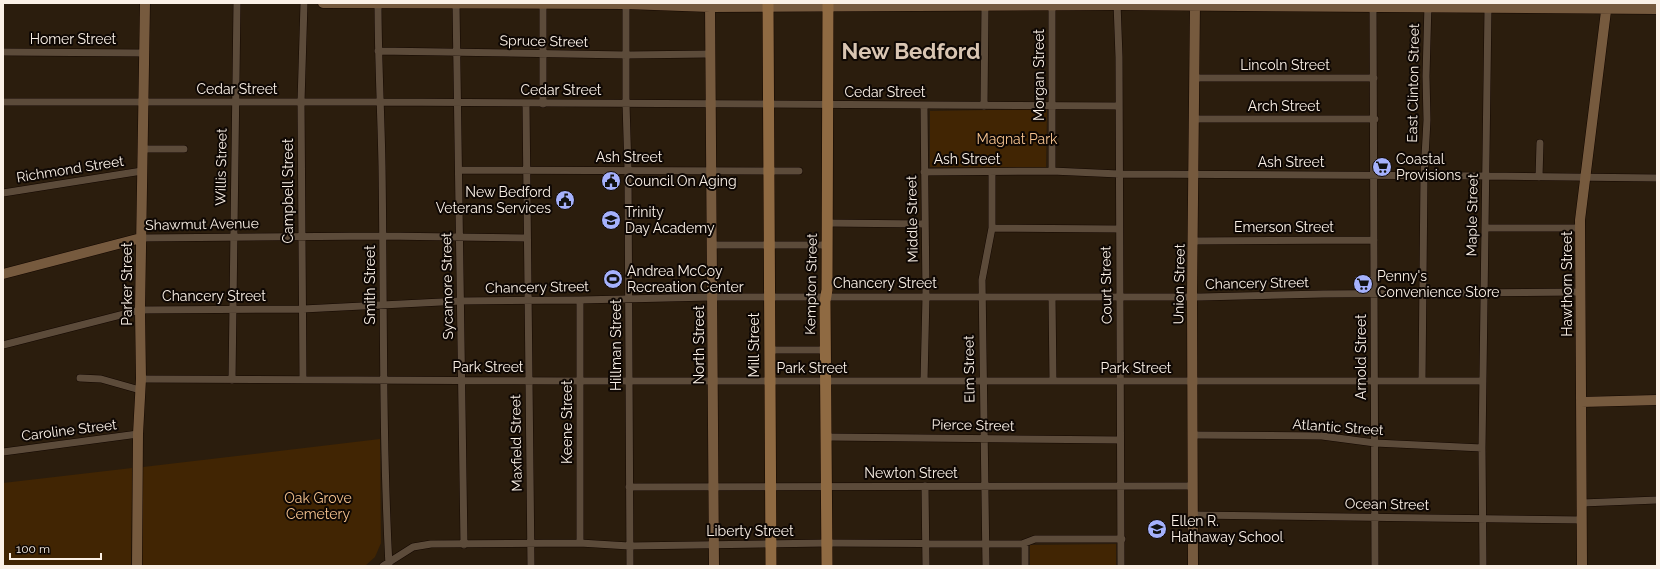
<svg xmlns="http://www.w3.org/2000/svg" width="1660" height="569" viewBox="0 0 1660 569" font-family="Raleway,sans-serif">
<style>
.green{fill:#412503}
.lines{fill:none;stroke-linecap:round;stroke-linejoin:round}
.street-casing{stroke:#130700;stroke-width:8}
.secondary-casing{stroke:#130700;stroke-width:11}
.primary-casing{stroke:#130700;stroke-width:12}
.street{stroke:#5c4b3a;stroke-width:7}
.secondary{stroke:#765a3e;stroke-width:10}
.primary{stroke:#8f6a42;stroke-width:11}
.labels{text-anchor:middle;stroke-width:4;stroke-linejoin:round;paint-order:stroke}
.street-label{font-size:14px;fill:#fbf1e7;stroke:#0f0804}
.park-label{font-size:14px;fill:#f7c490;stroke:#0f0804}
.poi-label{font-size:14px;fill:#fbf1e7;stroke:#0f0804;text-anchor:start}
.town-label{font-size:22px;font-weight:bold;fill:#d9c5b2;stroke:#0f0804}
</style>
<rect width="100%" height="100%" fill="#2b1d0d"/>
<path class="green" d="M1047,109l-1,59 -116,-1v-56z
M380,439l1,104 -6,14 -10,9h-223l1,-99z
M132,468l-1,98h-128v-83z
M1116,544v22h-86v-21z"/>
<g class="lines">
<g class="street-casing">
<path id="street" d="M378,3c0,55 3,109 4,163 2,133 0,267 7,400
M456,3l8,542
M543,3v101
M626,3v100l2,67 2,396
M1117,3l2,54 2,509
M1373,3l2,563
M378,51l249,4 83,-1
M3,52l140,1
M1195,78h179
M3,102h376l740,4
M526,103l5,463
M924,105l2,191 -2,85
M984,106l1,-101
M1194,119h181
M142,149h42
M459,170l340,1
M1052,171v-168
M924,172l128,-1 67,3 367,2 171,2
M1539,177l1,-34
M3,193l139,-22
M827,223l98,1
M992,228l127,1
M1485,228h95
M141,238l241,-2 145,2
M1193,241l181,-1
M712,245h115
M1052,297l1,84
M580,300v243
M3,345l137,-35 163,-1 158,-8 119,-1 132,-3h489l122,-3 257,-2
M769,350h56
M80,378l21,1 39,11
M141,379l439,2h903
M303,379l-2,-277 3,-99
M232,380l5,-377
M1422,380l2,-205 3,-55 -1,-44 2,-72
M1193,435l129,1 53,7 107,5
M826,437l294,3
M3,452l135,-18
M925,486l1,80
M629,487l564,-1
M1582,503l75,-3
M1193,515l389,5
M383,566l30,-19 18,-3 149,-1 49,3 198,-3 195,1 13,-5h87
M986,566l-4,-286 10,-52v-56
M1025,566v-22
M1483,566l-1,-118 6,-440"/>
</g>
<g class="secondary-casing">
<path id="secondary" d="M323,3l303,1 84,3 407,-2 540,4
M710,3l4,563
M3,274l138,-36
M1581,402l76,-2
M137,566l1,-132 3,-55 -1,-69 5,-307
M1193,566l-1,-269 3,-294
M1582,566l-2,-346 27,-217"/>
</g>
<g class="primary-casing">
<path id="primary" d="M768,3l3,563
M827,566l-2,-265 2,-11 1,-287"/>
</g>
<use href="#street" class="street"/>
<use href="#secondary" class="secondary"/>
<use href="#primary" class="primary"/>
</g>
<defs>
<g id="supermarket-disc" transform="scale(1)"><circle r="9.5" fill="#a5b1fc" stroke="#0f0804"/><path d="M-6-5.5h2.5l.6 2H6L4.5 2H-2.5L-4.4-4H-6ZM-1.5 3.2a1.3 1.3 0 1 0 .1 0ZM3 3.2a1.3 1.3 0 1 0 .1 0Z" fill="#111"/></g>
<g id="civic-disc" transform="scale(1)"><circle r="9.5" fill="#a5b1fc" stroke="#0f0804"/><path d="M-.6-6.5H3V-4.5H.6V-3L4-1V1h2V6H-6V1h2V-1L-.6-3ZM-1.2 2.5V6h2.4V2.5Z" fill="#111"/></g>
<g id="school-disc" transform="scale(1)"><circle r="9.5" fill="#a5b1fc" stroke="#0f0804"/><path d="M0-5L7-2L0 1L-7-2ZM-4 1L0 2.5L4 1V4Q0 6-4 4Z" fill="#111"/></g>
<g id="stadium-disc" transform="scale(1)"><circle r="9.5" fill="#a5b1fc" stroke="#0f0804"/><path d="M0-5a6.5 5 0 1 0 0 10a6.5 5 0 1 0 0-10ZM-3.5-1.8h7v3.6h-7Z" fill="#111"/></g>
</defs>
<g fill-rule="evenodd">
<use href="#supermarket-disc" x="1382" y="167"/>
<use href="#civic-disc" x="611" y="181"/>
<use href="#civic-disc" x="565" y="200"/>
<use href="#school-disc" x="611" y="220"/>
<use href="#stadium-disc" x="613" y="279"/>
<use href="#supermarket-disc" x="1363" y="284"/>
<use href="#school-disc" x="1157" y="529"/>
</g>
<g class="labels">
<g class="street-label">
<text x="73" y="44">Homer Street</text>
<text transform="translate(544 41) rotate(1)" y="5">Spruce Street</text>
<text x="1285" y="70">Lincoln Street</text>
<text transform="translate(1039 75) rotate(-90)" y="5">Morgan Street</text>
<text transform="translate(1413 83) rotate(-89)" y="5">East Clinton Street</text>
<text x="237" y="94">Cedar Street</text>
<text x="561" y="95">Cedar Street</text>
<text x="885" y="97">Cedar Street</text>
<text x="1284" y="111">Arch Street</text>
<text x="629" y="162">Ash Street</text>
<text x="967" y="164">Ash Street</text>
<text x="1291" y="167">Ash Street</text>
<text transform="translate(221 167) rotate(-89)" y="5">Willis Street</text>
<text transform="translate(70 169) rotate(-9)" y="5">Richmond Street</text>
<text transform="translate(288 191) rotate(-90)" y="5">Campbell Street</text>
<text transform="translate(1472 215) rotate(-89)" y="5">Maple Street</text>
<text transform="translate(912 219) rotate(-91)" y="5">Middle Street</text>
<text transform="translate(202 224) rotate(-1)" y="5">Shawmut Avenue</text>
<text x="1284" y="232">Emerson Street</text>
<text x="885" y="288">Chancery Street</text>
<text transform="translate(1257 283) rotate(-1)" y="5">Chancery Street</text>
<text transform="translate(127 284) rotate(-90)" y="5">Parker Street</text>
<text transform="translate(811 284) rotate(-89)" y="5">Kempton Street</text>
<text transform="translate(1179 284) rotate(-89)" y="5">Union Street</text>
<text transform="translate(1567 284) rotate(-90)" y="5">Hawthorn Street</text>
<text transform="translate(370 285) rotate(-90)" y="5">Smith Street</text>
<text transform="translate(1106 285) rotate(-91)" y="5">Court Street</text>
<text transform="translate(447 286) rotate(-91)" y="5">Sycamore Street</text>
<text transform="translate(537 287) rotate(-1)" y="5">Chancery Street</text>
<text x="214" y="301">Chancery Street</text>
<text transform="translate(616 345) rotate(-90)" y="5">Hillman Street</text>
<text transform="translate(699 345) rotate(-90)" y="5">North Street</text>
<text transform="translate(754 345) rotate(-90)" y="5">Mill Street</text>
<text transform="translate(1361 357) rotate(-90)" y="5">Arnold Street</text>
<text x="488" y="372">Park Street</text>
<text x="812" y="373">Park Street</text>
<text x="1136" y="373">Park Street</text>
<text transform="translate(969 369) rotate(-91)" y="5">Elm Street</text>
<text transform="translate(567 422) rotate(-90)" y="5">Keene Street</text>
<text transform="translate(973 425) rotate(1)" y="5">Pierce Street</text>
<text transform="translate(1338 427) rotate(4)" y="5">Atlantic Street</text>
<text transform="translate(69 430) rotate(-7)" y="5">Caroline Street</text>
<text transform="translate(516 443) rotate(-91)" y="5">Maxfield Street</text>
<text x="911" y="478">Newton Street</text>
<text transform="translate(1387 504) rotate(1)" y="5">Ocean Street</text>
<text x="750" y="536">Liberty Street</text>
</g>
<g class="park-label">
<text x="1017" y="144">Magnat Park</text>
<text x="318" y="503">Oak Grove<tspan x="318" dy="16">Cemetery</tspan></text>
</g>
<g class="poi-label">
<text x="1396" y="164">Coastal<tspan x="1396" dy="16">Provisions</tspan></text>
<text x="625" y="186">Council On Aging</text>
<text x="551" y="197" text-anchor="end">New Bedford<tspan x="551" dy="16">Veterans Services</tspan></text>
<text x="625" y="217">Trinity<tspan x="625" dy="16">Day Academy</tspan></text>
<text x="627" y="276">Andrea McCoy<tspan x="627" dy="16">Recreation Center</tspan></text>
<text x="1377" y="281">Penny's<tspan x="1377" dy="16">Convenience Store</tspan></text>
<text x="1171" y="526">Ellen R.<tspan x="1171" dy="16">Hathaway School</tspan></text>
</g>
<g class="town-label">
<text x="911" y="59">New Bedford</text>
</g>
</g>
<rect width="1660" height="569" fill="none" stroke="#fbf1e7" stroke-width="8"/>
<path d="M10 553v6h91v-6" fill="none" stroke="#fbf1e7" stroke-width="2"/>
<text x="16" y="553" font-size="12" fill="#fbf1e7" stroke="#0f0804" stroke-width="3" paint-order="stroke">100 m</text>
</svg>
